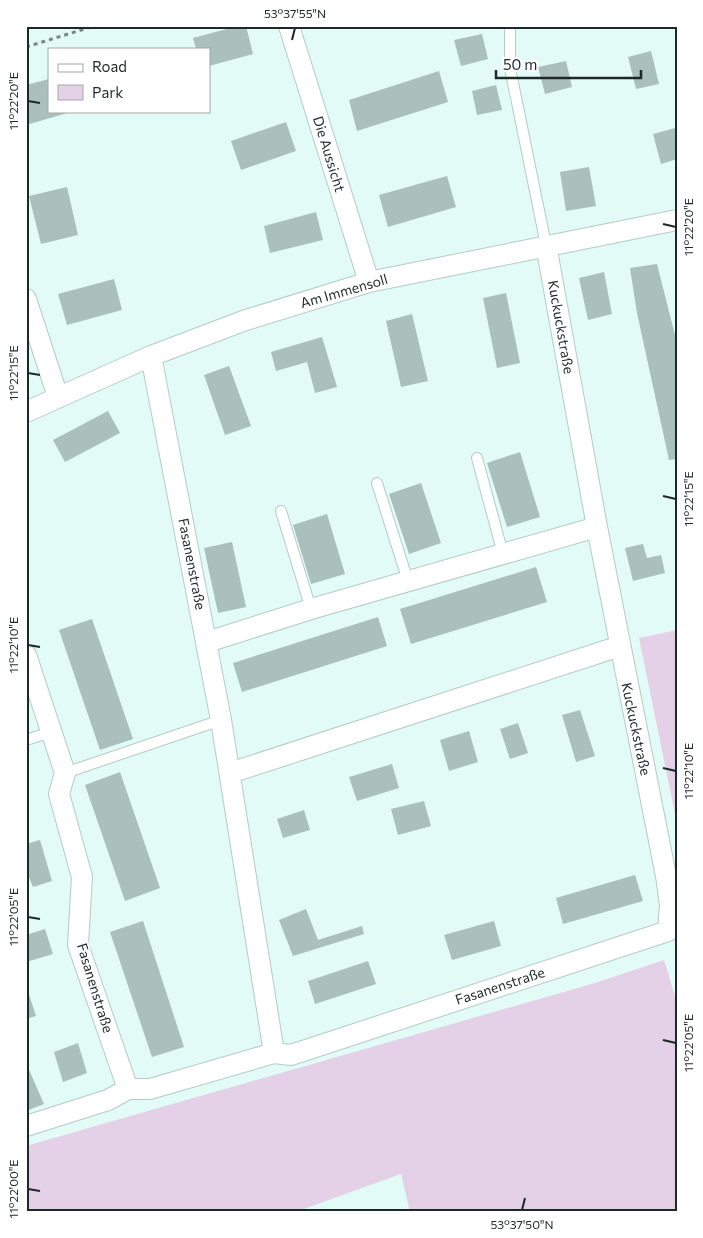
<svg xmlns="http://www.w3.org/2000/svg" width="703" height="1238" viewBox="0 0 703 1238" font-family="Commissioner,sans-serif">
<style>
.green{fill:#e4d1e7}
.building{fill:#a9c0bd}
.lines{fill:none;stroke-linecap:round;stroke-linejoin:round}
.service-casing{stroke:#b4cbc8;stroke-width:12}
.minor-casing{stroke:#b4cbc8;stroke-width:22}
.path{stroke:#778885;stroke-width:3;stroke-dasharray:4 4;stroke-linecap:butt}
.service{stroke:#fff;stroke-width:10}
.minor{stroke:#fff;stroke-width:20}
.ticks{fill:none;stroke:#1e2826;stroke-width:2}
.labels{text-anchor:middle;stroke-width:4;stroke-linejoin:round;paint-order:stroke}
.street-label{font-size:14px;fill:#1e2826;stroke:#fff}
.neatline{fill:none;stroke:#1e2826;stroke-width:2}
.ticks-label{font-size:12px;text-anchor:middle;fill:#1e2826}
</style>
<rect width="100%" height="100%" fill="#e2fbf7"/>
<path class="green" d="M677,630v194l-38,-186z
M664,960l13,42v210h-267l-9,-38 -106,38h-269v-66l569,-163z"/>
<path class="building" d="M238,26h8l7,28 -44,12v-17h-13l-3,-11z
M482,34l6,25 -27,7 -7,-26z
M651,51l8,33 -23,5 -8,-32z
M566,61l6,26 -27,7 -7,-27z
M439,71l9,31 -91,29 -8,-31z
M49,79v32l22,1 -45,13v-40z
M496,85l6,25 -25,5 -5,-24z
M286,122l10,29 -55,19 -10,-29z
M675,128l2,31 -16,5 -8,-30z
M589,167l7,39 -30,5 -6,-39z
M447,176l9,31 -68,20 -9,-32z
M67,187l11,48 -37,9 -12,-48z
M316,212l7,28 -53,13 -6,-27z
M657,264l20,79v116l-8,1 -32,-147 -7,-45z
M604,272l8,42 -24,6 -9,-42z
M114,279l8,31 -55,15 -9,-31z
M506,293l14,70 -23,5 -14,-70z
M412,314l16,67 -27,6 -15,-66z
M322,337l15,50 -22,6 -8,-31 -31,9 -5,-19z
M229,366l22,60 -26,9 -21,-60z
M108,411l12,22 -55,29 -12,-22z
M520,452l20,65 -33,10 -20,-64z
M421,483l20,60 -32,11 -20,-60z
M327,514l18,60 -34,10 -18,-59z
M232,542l14,65 -28,6 -14,-65z
M643,544l4,14 14,-3 4,18 -32,8 -8,-33z
M536,567l11,35 -136,42 -11,-35z
M378,617l9,29 -145,46 -9,-29z
M92,619l41,120 -33,11 -41,-120z
M580,710l15,46 -19,6 -14,-47z
M518,723l10,30 -18,6 -10,-30z
M469,731l9,31 -29,9 -9,-31z
M392,764l7,24 -42,13 -8,-24z
M120,772l40,116 -35,13 -40,-116z
M424,801l7,25 -33,9 -7,-26z
M304,810l6,20 -27,8 -6,-19z
M40,840l12,41 -19,6 -7,-17v-26z
M635,875l8,26 -80,23 -7,-26z
M306,909l12,31 44,-14 2,8 -71,22 -14,-36z
M143,921l41,126 -32,10 -42,-125z
M494,921l7,25 -49,14 -8,-25z
M45,929l8,25 -27,8v-27z
M368,961l8,23 -61,20 -7,-23z
M26,985l10,31 -10,3z
M78,1043l9,30 -24,9 -9,-30z
M26,1063l18,41 -18,7z"/>
<g class="lines">
<g class="service-casing">
<path id="service" d="M510,26v42l36,177
M477,458l26,96
M377,483l31,98
M281,511l30,98
M26,740l25,-8
M65,773l156,-53"/>
</g>
<g class="minor-casing">
<path id="minor" d="M289,26l80,256
M546,245l51,282 69,349 4,29 -2,26
M26,299l32,98
M151,356l70,364 53,333
M26,412l125,-56 92,-35 126,-39 308,-62
M207,642l104,-33 286,-82
M26,655l39,118 -6,21 23,83 -4,68 50,144h22l124,-36 17,2 377,-124
M230,773l390,-127
M26,1126l82,-26 20,-11"/>
</g>
<path class="path" d="M676,26l1,3
M26,47l68,-21"/>
<use href="#service" class="service"/>
<use href="#minor" class="minor"/>
</g>
<path class="ticks" d="M292,40l3,-12M28,101l12,2M663,224l13,3M28,373l12,2M663,496l13,3M28,645l12,2M663,768l13,3M28,917l12,2M663,1040l13,3M28,1189l12,2M522,1210l3,-12"/>
<g class="labels">
<g class="street-label">
<text transform="translate(329 154) rotate(73)" y="5">Die Aussicht</text>
<text transform="translate(344 291) rotate(-16)" y="5">Am Immensoll</text>
<text transform="translate(561 327) rotate(80)" y="5">Kuckuckstraße</text>
<text transform="translate(192 564) rotate(79)" y="5">Fasanenstraße</text>
<text transform="translate(636 729) rotate(78)" y="5">Kuckuckstraße</text>
<text transform="translate(500 986) rotate(-18)" y="5">Fasanenstraße</text>
<text transform="translate(95 988) rotate(73)" y="5">Fasanenstraße</text>
</g>
</g>
<rect width="703" height="1238" fill="none" stroke="#ffffff" stroke-width="55"/>
<rect x="48" y="48" width="162" height="65" fill="#ffffff" stroke="#a5a9a8"/>
<rect x="58" y="64" width="25" height="8" fill="#ffffff" stroke="#a5a9a8"/>
<text x="92" y="72" font-size="15" fill="#1e2826">Road</text>
<rect x="58" y="85" width="25" height="15" fill="#e4d1e7" stroke="#a5a9a8"/>
<text x="92" y="98" font-size="15" fill="#1e2826">Park</text>
<path d="M496 70v8h145v-8" fill="none" stroke="#1e2826" stroke-width="2.5"/>
<text x="503" y="70" font-size="15" fill="#1e2826" stroke="#ffffff" stroke-width="4" paint-order="stroke">50 m</text>
<rect x="28" y="28" width="648" height="1182" class="neatline"/>
<g class="ticks-label">
<text x="295" y="18">53°37'55"N</text>
<text transform="translate(14 101) rotate(-90)" y="4">11°22'20"E</text>
<text transform="translate(689 227) rotate(-90)" y="4">11°22'20"E</text>
<text transform="translate(14 373) rotate(-90)" y="4">11°22'15"E</text>
<text transform="translate(689 499) rotate(-90)" y="4">11°22'15"E</text>
<text transform="translate(14 645) rotate(-90)" y="4">11°22'10"E</text>
<text transform="translate(689 771) rotate(-90)" y="4">11°22'10"E</text>
<text transform="translate(14 917) rotate(-90)" y="4">11°22'05"E</text>
<text transform="translate(689 1043) rotate(-90)" y="4">11°22'05"E</text>
<text transform="translate(14 1189) rotate(-90)" y="4">11°22'00"E</text>
<text x="522" y="1229">53°37'50"N</text>
</g>
</svg>
